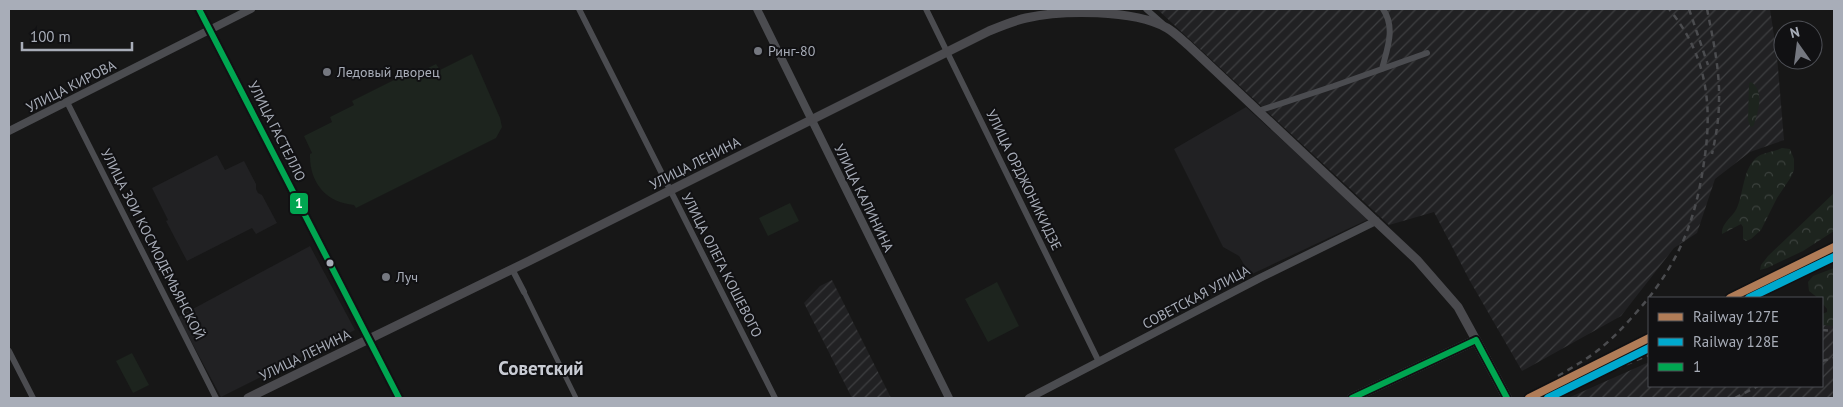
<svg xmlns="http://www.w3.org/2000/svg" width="1843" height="407" viewBox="0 0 1843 407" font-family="'PT Sans',sans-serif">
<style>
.built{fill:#212123}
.industrial{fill:url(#industrial-furrows)}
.forest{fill:url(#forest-crowns)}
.park{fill:#1d241e}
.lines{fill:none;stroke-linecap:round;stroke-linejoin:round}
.pedestrian{stroke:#4b4c50;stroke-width:5}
.minor{stroke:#4b4c50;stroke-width:6}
.tertiary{stroke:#4b4c50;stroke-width:8}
.secondary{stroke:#4a4a4e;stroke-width:9}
.primary{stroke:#4d4f52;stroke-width:10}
.rail{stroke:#4b4c4f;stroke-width:2.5;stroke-dasharray:6 5;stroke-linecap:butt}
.bus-1-casing{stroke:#111113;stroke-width:10}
.bus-1{stroke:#00a651;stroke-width:6}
.rail-1-casing{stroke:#111113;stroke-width:11}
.rail-2-casing{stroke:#111113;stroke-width:11}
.rail-1{stroke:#b07c57;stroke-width:8}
.rail-2{stroke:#00a9ce;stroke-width:8}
.poi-dot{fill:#757880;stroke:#111113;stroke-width:2}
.bus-dot{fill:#a8adb8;stroke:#111113;stroke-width:2}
.labels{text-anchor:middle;stroke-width:4;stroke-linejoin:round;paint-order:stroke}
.poi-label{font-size:14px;fill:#a8adb8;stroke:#111113;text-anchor:start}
.street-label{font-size:14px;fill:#a8adb8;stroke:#111113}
.district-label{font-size:19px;font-weight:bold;fill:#c9ccd4;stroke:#111113}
.line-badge{stroke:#111113;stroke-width:2}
.badge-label{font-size:14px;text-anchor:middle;font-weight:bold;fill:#fff}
</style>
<defs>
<pattern id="industrial-furrows" width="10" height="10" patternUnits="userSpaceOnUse" patternTransform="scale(1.25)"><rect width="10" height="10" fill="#212123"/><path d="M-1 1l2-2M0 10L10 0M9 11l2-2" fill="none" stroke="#3e3f41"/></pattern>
<pattern id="forest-crowns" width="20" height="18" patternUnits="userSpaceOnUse" patternTransform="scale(1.25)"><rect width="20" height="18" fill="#1d241e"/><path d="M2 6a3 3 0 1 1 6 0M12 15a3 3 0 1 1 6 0" fill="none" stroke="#3b413d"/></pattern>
</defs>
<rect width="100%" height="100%" fill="#171717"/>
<path class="built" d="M1246,107l123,112 -119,56 -11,-19 -16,-9 -49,-98z
M217,155l8,15 19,-9 12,23v5l2,4 4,2 15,28 -21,11 -4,-6 -65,33 -21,-40 2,-1 -16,-32z
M310,246l45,84 -134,67 -43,-80z"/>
<path class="industrial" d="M1157,9h613l7,47 7,84 -34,12 -35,27 -18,54 -23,15 -53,68 -99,55 -52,-90 -36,-69 -45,13z
M832,280l59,118h-39l-48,-95 16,-17z
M1822,316l12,2v80h-266l81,-36v24h173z"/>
<path class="forest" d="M1751,82c14,9 7,29 3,43l-2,2 -2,-1 -2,-6 1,-37z
M1782,148l8,1 4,10v11l-3,7 -14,21 -16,32 -10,9 -5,2 -3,-2v-12l-2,-3 -19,10c-1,-10 9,-16 14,-24 8,-16 6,-39 20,-52 6,-6 18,-6 26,-10z
M1834,193v38l-31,20 -36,17 -7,2 1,-5 7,-9z
M1834,268v58l-12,-1v-11l5,-2v-3l-5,-6v-5h-4l-9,-7 -1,-9 5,-6z"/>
<path class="park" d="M472,54l28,64 2,9 -6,11 -140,70 -2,-3c-28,-2 -45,-23 -44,-51l2,-1 -8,-17 28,-14 -2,-5 24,-12 -2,-4 58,-29 2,4 24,-12 4,6z
M790,203l9,18 -31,15 -9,-18z
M997,282l22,44 -31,16 -23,-43z
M132,353l17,32 -16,8 -17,-32z"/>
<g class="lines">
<path class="pedestrian" d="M524,292l52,106"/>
<path class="minor" d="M579,9l196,389
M926,9l173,353
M1146,9l17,15
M1382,69c5,-20 14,-41 1,-60
M67,102l149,296
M1258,111l76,-25 93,-33
M512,269l12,23
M9,351l24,47"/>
<path class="tertiary" d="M757,9l192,389
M9,131l242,-122
M1029,398l231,-120 116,-57"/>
<path class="secondary" d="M199,9l200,389
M248,398l281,-137 460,-230c12,-5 24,-10 37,-13 36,-8 107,-9 141,10 7,4 14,11 21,17l229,215 41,47 18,33"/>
<path class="primary" d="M1352,398l124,-58 31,58"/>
<path class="rail" d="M1689,9l19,56
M1707,9c6,30 13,61 12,92 0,18 -3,35 -7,53
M1822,330l12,1
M1822,361l12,-3
M1558,376c15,-9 31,-18 44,-29 16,-13 42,-42 54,-59 29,-40 41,-78 48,-126 9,-57 3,-107 -35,-153
M1545,398l104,-43
M1735,398l23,-12"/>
<g class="bus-1-casing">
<path id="bus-1" d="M199,9l200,389
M1476,340l31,58
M1352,398l124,-58"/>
</g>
<use href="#bus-1" class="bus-1"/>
<g class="rail-1-casing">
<path id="rail-1" d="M1730,298l104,-51
M1529,398l120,-60"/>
</g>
<g class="rail-2-casing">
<path id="rail-2" d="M1749,298l85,-41
M1548,398l101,-50"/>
</g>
<use href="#rail-1" class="rail-1"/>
<use href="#rail-2" class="rail-2"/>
</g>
<g class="poi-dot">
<circle cx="758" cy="51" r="5"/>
<circle cx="327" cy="72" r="5"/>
<circle cx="386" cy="277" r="5"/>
</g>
<circle class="bus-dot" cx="330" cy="263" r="4.5"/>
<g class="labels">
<g class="poi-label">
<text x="768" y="56">Ринг-80</text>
<text x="337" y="77">Ледовый дворец</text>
<text x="396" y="282">Луч</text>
</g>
<g class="street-label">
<text transform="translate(71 86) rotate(-27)" y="5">УЛИЦА КИРОВА</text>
<text transform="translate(277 131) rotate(63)" y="5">УЛИЦА ГАСТЕЛЛО</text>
<text transform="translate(695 163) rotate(-27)" y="5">УЛИЦА ЛЕНИНА</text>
<text transform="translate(1024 180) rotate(64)" y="5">УЛИЦА ОРДЖОНИКИДЗЕ</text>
<text transform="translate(864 198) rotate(64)" y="5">УЛИЦА КАЛИНИНА</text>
<text transform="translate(153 244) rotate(63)" y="5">УЛИЦА ЗОИ КОСМОДЕМЬЯНСКОЙ</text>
<text transform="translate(722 265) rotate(63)" y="5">УЛИЦА ОЛЕГА КОШЕВОГО</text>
<text transform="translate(1196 297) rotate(-28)" y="5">СОВЕТСКАЯ УЛИЦА</text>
<text transform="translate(305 355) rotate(-26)" y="5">УЛИЦА ЛЕНИНА</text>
</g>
<g class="district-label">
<text x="541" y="375">Советский</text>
</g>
</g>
<rect class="line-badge" x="289" y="192" width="20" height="23" rx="5" fill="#00a651"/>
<g class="badge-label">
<text x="299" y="208">1</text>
</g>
<rect width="1843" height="407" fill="none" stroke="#a8adb8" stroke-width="20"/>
<rect x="1648" y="297" width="175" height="90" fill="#111113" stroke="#4d4f55"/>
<rect x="1658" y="313" width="25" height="8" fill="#b07c57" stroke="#4d4f55"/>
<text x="1693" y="322" font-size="15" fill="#a8adb8">Railway 127Е</text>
<rect x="1658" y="338" width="25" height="8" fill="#00a9ce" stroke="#4d4f55"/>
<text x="1693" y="347" font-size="15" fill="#a8adb8">Railway 128Е</text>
<rect x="1658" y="363" width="25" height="8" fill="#00a651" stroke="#4d4f55"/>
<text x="1693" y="372" font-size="15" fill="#a8adb8">1</text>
<g transform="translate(1798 45) rotate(346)"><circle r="24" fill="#111113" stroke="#4d4f55"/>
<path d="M0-4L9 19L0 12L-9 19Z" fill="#757880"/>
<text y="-8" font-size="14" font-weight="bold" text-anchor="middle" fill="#a8adb8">N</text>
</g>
<path d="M22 42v8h110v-8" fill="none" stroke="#a8adb8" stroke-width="2.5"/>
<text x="30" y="42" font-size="15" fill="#a8adb8" stroke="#111113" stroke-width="4" paint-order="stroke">100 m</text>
</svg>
